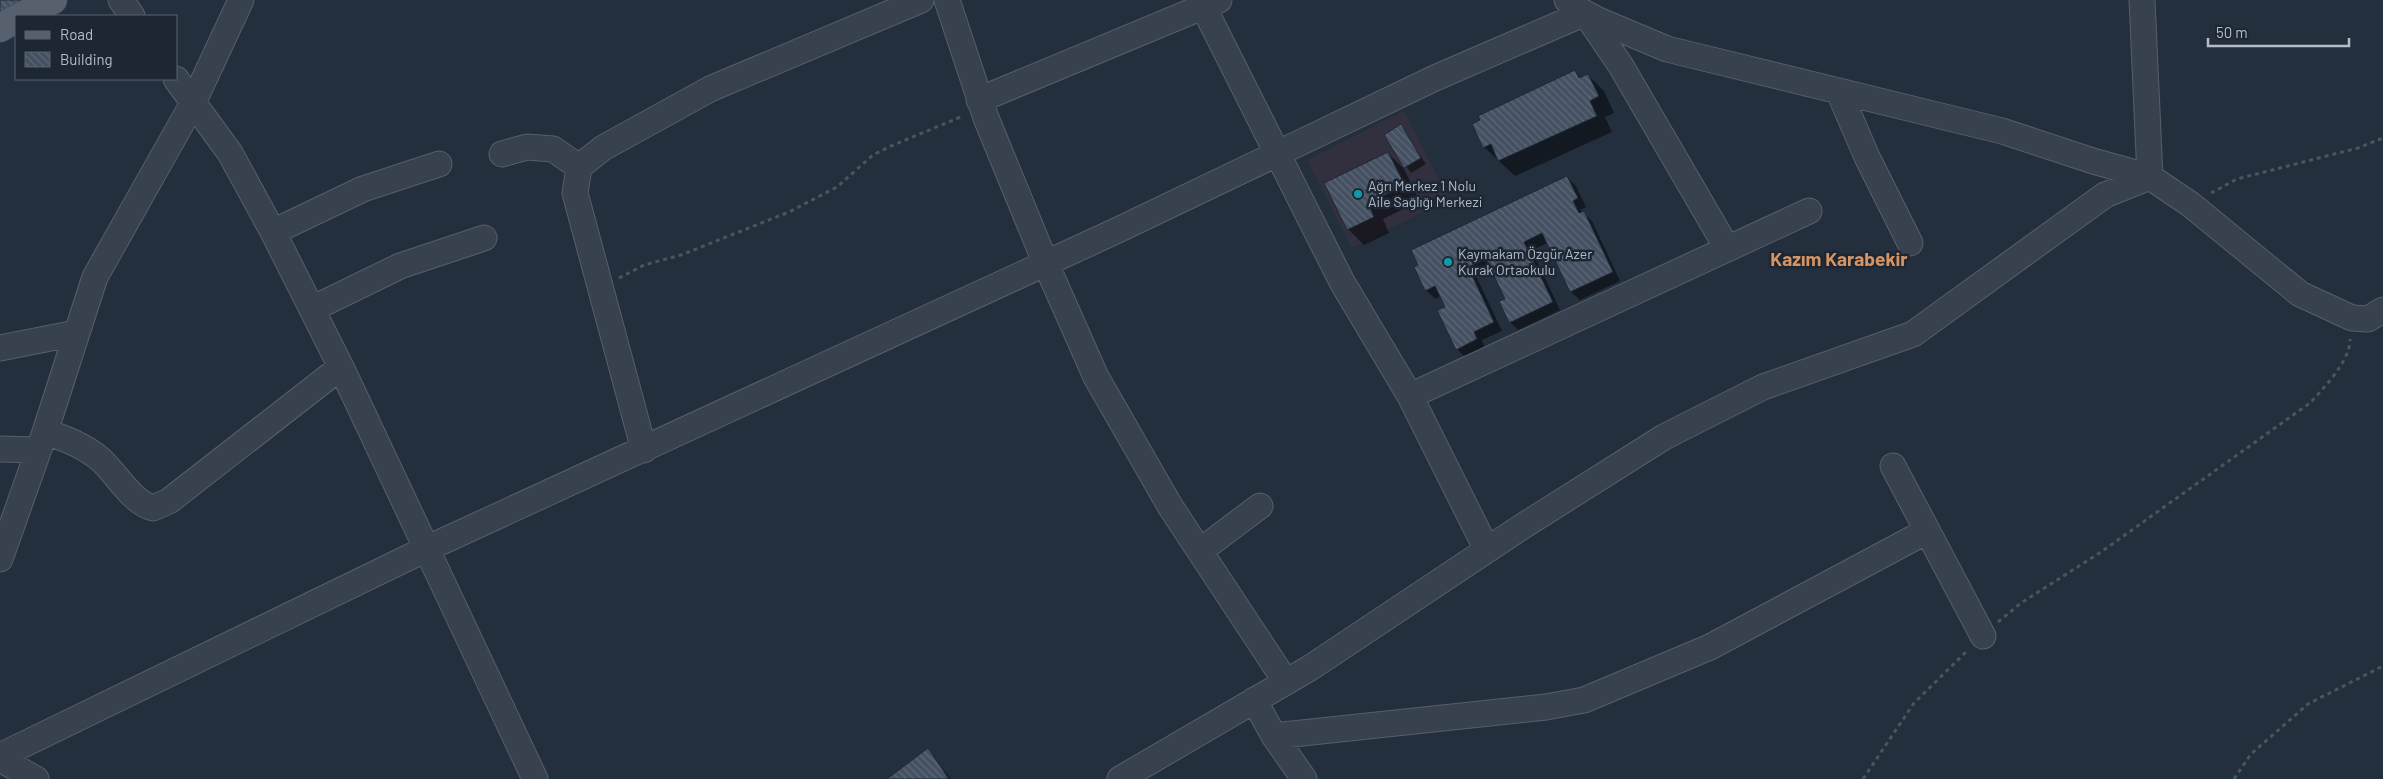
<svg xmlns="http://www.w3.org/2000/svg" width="2383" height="779" viewBox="0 0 2383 779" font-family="Barlow,sans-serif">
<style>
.medical{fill:#32303f}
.shadow{fill:#0007}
.building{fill:url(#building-back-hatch);stroke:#1f2835}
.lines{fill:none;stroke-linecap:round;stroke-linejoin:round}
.minor-casing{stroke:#565f6c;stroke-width:27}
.major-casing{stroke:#414a57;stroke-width:29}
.path{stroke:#44595c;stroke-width:3;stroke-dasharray:4 4;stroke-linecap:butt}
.minor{stroke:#38414e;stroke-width:25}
.major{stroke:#56606e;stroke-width:28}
.culture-dot{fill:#0f9aa8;stroke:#1d2633;stroke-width:2}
.labels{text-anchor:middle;stroke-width:5;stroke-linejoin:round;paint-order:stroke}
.poi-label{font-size:14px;fill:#b4bcc9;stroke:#1d2633;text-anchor:start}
.district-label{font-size:19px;font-weight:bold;fill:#d59563;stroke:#1d2633}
</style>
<defs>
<pattern id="building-back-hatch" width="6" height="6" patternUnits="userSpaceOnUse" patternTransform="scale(1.25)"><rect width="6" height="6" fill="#455162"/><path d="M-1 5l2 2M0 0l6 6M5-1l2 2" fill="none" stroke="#5d6877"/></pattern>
</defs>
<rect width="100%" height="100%" fill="#242f3e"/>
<path class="medical" d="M1404,111l45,88 -97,49 -45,-88z"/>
<path class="shadow" d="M1575,72l6,6 7,-3 16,16 10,22 -9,4 7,15 -97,44 -31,-29z
M1400,126l26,38 -15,9 -26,-38z
M1388,153l16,16 16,32 -37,18 6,14 -25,12 -16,-16z
M1567,177l9,9 10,21 -6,3 12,11 28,60 -40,19 -9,-8 -23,-49 -16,7 28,60 -42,20 -8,-8 -4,-23 -14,-31 -16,8 26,55 -20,9 3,8 -20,9 -8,-8 -11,-42 -5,-11 -6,3 -9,-9z
M928,750l23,29h-62z"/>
<path class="building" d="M0,0h23l-23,13z
M1575,70l4,8 9,-4 11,22 -9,5 7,15 -99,45 -7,-17 -8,4 -11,-24 8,-4 -2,-4z
M1401,124l20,34 -17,10 -20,-33z
M1388,152l17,33 -37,18 6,14 -27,13 -23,-47z
M1567,176l11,22 -5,3 6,12 5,-2 29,61 -43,20 -28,-59 -18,9 29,60 -44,21 -10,-22 6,-2 -19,-40 -18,8 26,55 -20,10 3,7 -21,11 -19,-40 8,-3 -10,-21 -10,5 -11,-24 4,-2 -7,-15z
M928,748l21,31h-62z"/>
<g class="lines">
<g class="minor-casing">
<path id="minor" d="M121,0l11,16
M947,0l39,118 60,146 50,113 74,129 116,176
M1200,0l142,282 68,114 77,154
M1567,0l5,6 26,14 69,29 335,82 91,30 57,16 40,27 110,90 52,24 16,1 15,-9
M176,79l54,74 43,79 68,135 194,412
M1839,92l28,65 43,86
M979,100l240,-100
M502,154l25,-7 26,2 26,18
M273,232l90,-43 76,-25
M312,309l88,-43 84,-28
M0,348l76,-15
M1410,396l399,-185
M45,432c20,6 38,13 55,27 17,15 31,43 53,49l16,-7 172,-134
M0,449l38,1
M644,450l-69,-257 4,-26 24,-19 107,-59 211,-89
M1893,466l90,170
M1200,551l60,-45
M0,559l45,-127 50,-155 98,-174 48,-103
M1254,700l20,36 30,43
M1274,736l272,-29 38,-7 126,-53 217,-116
M0,756l426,-207 692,-319 317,-152 150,-65 36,53 106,182
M0,759l36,20
M1120,779l190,-111 213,-142 141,-89 99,-50 150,-53 192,-139 45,-18 -8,-177"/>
</g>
<g class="major-casing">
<path id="major" d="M22,16l31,-16
M0,28l16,-9"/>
</g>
<path class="path" d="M2211,193l26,-14 121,-31 25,-10
M619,278l25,-13 37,-10 108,-43 48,-25 36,-32 18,-9 72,-30
M1998,622l23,-19 80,-51 209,-149c13,-14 41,-43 40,-64
M1863,779l51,-76 54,-53
M2234,779l17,-25 57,-50 75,-38"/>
<use href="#minor" class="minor"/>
<use href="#major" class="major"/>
</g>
<g class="culture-dot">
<circle cx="1358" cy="194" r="5"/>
<circle cx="1448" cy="262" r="5"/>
</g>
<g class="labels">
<g class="poi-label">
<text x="1368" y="191">Ağrı Merkez 1 Nolu<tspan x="1368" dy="16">Aile Sağlığı Merkezi</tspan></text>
<text x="1458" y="259">Kaymakam Özgür Azer<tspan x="1458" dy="16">Kurak Ortaokulu</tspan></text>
</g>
<g class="district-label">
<text x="1839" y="266">Kazım Karabekir</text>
</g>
</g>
<rect x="15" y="15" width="162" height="65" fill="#1d2633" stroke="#59626f"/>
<rect x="25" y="31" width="25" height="8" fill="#56606e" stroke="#59626f"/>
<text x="60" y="40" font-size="15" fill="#b4bcc9">Road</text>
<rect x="25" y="52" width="25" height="15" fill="url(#building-back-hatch)" stroke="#59626f"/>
<text x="60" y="65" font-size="15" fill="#b4bcc9">Building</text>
<path d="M2208 38v8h141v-8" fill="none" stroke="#b4bcc9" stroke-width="2.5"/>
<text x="2216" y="38" font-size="15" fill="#b4bcc9" stroke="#1d2633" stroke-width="4" paint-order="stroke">50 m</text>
</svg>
